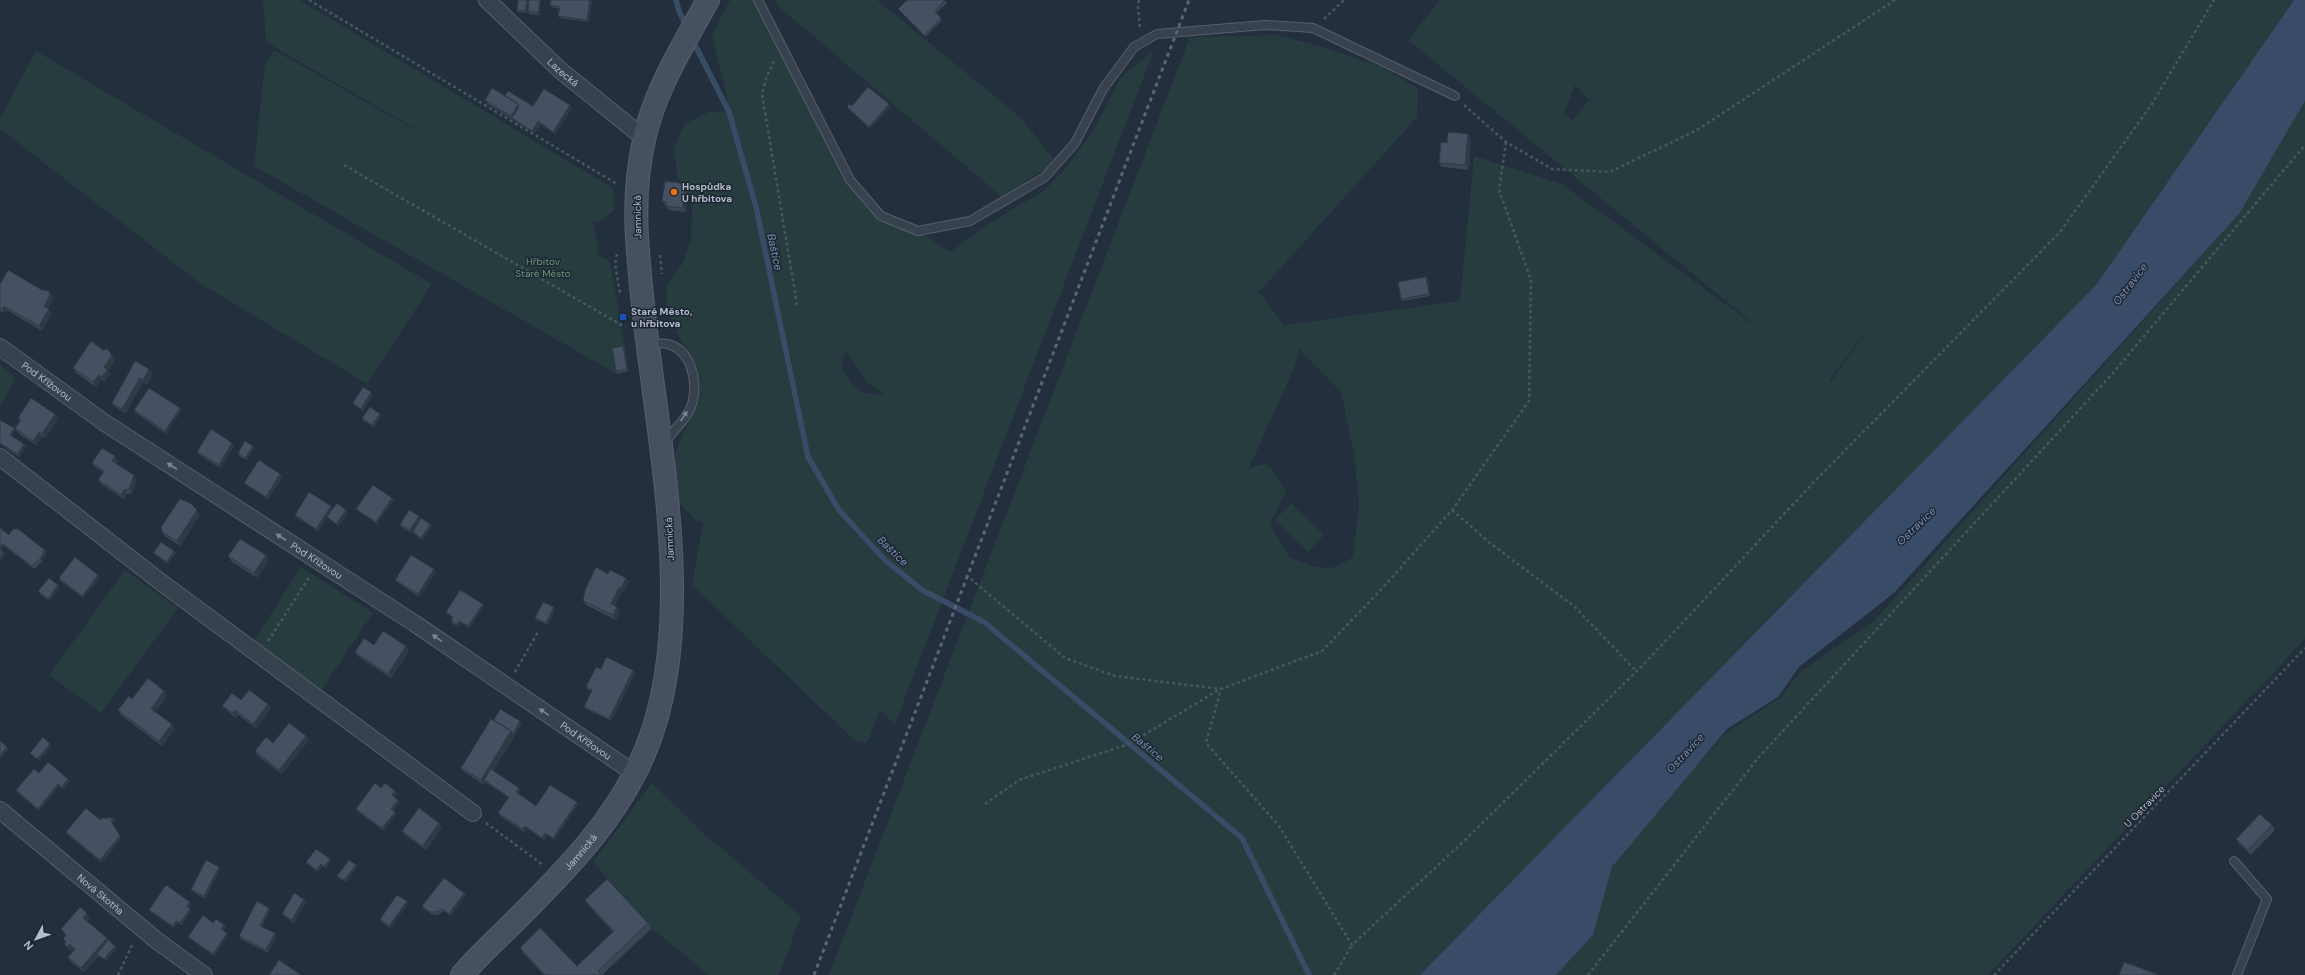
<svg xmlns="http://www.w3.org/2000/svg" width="2305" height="975" viewBox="0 0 2305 975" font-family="'DM Sans',sans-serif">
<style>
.green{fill:#263c3f;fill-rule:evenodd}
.water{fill:#394c67}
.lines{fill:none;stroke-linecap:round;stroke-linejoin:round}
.stream{stroke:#394c67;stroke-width:5.5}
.service-casing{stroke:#565f6c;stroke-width:10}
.minor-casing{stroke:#565f6c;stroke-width:18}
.secondary-casing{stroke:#565f6c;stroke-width:24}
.path{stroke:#44595c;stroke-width:2.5;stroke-dasharray:3 3;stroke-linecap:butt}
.service{stroke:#38414e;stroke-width:8}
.minor{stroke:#38414e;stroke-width:16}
.secondary{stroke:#465061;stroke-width:22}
.rail{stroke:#5a6575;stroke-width:3;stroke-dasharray:4 4;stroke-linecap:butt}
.wall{fill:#3b4654}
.shaded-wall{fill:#303945}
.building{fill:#455162;stroke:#303945}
.oneway{fill:#7c8592}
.food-dot{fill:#e8710a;stroke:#1d2633;stroke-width:1.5}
.transit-dot{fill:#1a4fb4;stroke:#1d2633;stroke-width:1.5}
.labels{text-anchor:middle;stroke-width:3;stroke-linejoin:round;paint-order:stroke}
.street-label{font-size:10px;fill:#b4bcc9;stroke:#1d2633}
.poi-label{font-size:10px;font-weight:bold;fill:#b4bcc9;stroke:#1d2633;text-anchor:start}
.park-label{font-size:10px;fill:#6b9a76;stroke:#1d2633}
.water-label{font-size:11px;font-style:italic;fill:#7c92b1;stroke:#1d2633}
</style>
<rect width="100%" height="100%" fill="#242f3e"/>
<path class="green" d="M263,0h36l314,188 1,22 -13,11h-8l6,34 11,7 15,86 -8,26 -363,-208 11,-102 9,-14 194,110 -202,-118z
M730,0h28l92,180 31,36 37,15 32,21 32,-24 64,-39 19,-20 30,-41 26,-51 33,-27 -259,674 -16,-14 -9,27 -4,6 -11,-3 -7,-6 -156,-149 11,-62 -8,-3 -16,-17 -6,-43 23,-57 1,-22 -7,-28 -10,-13 -13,-34v-22l16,-21 8,-24 1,-39 -8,-16 -7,-8 -3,-28 10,-24 25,-12 21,-1 -18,-77zM846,351l21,31 17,13c-25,1 -31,-9 -43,-29z
M776,0h101l144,118 35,44 -54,35 -225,-192z
M1440,0h854l-198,285 -676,690h-591l361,-938 87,-2 42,11 63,21 36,22 -1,28 -158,175 28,37 -2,-4 175,-24 14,-145 88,28 203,149 -357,-293zM1575,85l14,15 -17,20 -8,-6zM1883,310l-52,71h-1l-1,-1zM1299,349l42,43 13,61 5,51 -6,53c-26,19 -36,10 -63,1l-20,-34 16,-33 -13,-21 -9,-6 -15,4 46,-102z
M36,51l396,233 -65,100 -167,-101 -200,-154v-11z
M2305,101v538l-317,336h-432l37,-40 19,-67 48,-63 66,-72 55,-36 19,-25 74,-51 365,-407z
M0,365l16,13 -16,28z
M1291,503l33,32 -16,17 -33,-32z
M301,567l72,46 -53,79 -68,-48z
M125,570l53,38 -77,105 -52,-38z
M652,783l50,49 99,84 -22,59h-70l-57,-47 -59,-66z"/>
<path class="water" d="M2294,0h11v101l-66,113 -345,379 -95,74 -21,30 -51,32 -115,138 -19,68 -37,40h-136l676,-690z"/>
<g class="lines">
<path class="stream" d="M676,0l3,11 8,17
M692,39l37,73 27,95 52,250 31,53 46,50 37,30 62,32 258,216 67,137"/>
<g class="service-casing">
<path id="service" d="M758,0l92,180 31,36 37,15 52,-10 75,-44 30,-34 28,-54 31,-42 23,-13 108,-9 48,3 142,68
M648,345c6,0 14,-3 19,-1 24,5 30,36 26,56 -3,16 -19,30 -28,42
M2234,861l33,38 -30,76"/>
</g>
<g class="minor-casing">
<g id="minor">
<path id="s1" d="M487,0l73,70 84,68"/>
<path id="s2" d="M0,347l105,76 309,200 220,150"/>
<path d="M0,457l162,126 311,230"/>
<path id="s3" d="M0,810l156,130 48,35"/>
</g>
</g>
<g class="secondary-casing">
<g id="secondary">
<path id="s4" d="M462,975c15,-18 32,-33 49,-50 52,-52 107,-106 135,-176 53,-129 11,-309 -3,-444 -6,-59 -12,-105 1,-165 10,-49 40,-96 64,-140"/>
</g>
</g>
<path class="path" d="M309,0l308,184
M1139,0l-1,7 2,21
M1324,19l20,-19
M774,61l-7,15 -5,18 35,211
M1464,105l42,37 46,27 58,3 87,-42 198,-130
M1506,142l-7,48 32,90 -2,121 -77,109 -74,83 -56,58 -101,38 -15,54 73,83 73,119 113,-105 180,-177 167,-179 248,-252 92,-128 62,-104
M344,165l281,162
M617,254l-2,10 5,29
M660,255l2,19
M1452,510l38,33 85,64 61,64
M966,575l99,83 50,18 106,13
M268,641l42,-65
M515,672l23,-40
M985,804l34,-24 110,-36 91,-55
M486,823l57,42
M118,975l15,-32
M1334,975l18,-30
M1588,975l170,-217 355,-385 192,-228
M1994,975l311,-327"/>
<use href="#service" class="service"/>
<use href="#minor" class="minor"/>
<use href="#secondary" class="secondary"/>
<path class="rail" d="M814,975l375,-975"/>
</g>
<path class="wall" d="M518,0h11l-2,13 -9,-1 -1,-2z
M529,0l11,15 -11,-1 -1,-3z
M551,0h41l-3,22 -29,-4 -2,-2 1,-7 -7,-2 -2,-2z
M945,0l2,3 -11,10 6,7 -17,17 -27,-28z
M505,96l28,10 39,2 -17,26 -15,-10 -6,9 -46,-29 -3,-4z
M852,106h39l-21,23 -21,-20 -2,-2z
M1471,139l-2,31 -27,-3 -3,-4z
M686,184l3,4 -3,24 -17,-2 -7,-9z
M1426,277l2,2 2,17 -28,5 -1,-2z
M0,284l49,7 3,4 1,4 -5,9 4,5 -10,18 -35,-21 -2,3 -5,-2z
M623,346l2,2 3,23 -11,3 -1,-3z
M107,349l8,11 -7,11 2,3 -5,8 -3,-3 -6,8 -20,-14 -3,-5 30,-18z
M149,369l4,5 -6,10 -4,-2 -17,31 -11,-6 -3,-4z
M373,395l-10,16 -9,-6 -1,-2z
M134,410l47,1 -15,23 -30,-21z
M55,414l3,5 -13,19 -3,-1 -6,8 -18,-12 -3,-5 5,-7 -2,-3z
M380,414l1,2 -7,11 -10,-6 -2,-3z
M0,420l14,8 1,3 -3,5 12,8 2,3 -7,10 -19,-13z
M232,443l2,3 -14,22 -22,-14 -1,-2z
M254,448l-7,12 -8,-4 -1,-3z
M118,461l-2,2 18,12 3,4 -5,14 -5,1 -3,5 -23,-15 -3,-4 5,-8 -7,-4 -4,-5z
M280,474l2,3 -14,22 -22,-14 -2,-2z
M392,498l2,2 -17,24 -19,-13 -2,-2z
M331,506l1,3 -14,22 -22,-14 -1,-2z
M348,512l-10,14 -9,-7 -2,-2z
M200,515l-20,31 -15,-10 -3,-4z
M419,516l2,3 -9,14 -11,-6 -1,-2z
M432,526l-9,14 -9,-6 -1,-2z
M0,528l9,7 36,15 2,2 -5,10 -8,7 -30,-23 -3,5 4,3 -5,7z
M174,551l2,2 -8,11 -13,-9 -2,-2z
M266,555l3,5 -12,18 -26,-17 -3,-5z
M436,572l-17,25 -22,-15 -2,-2z
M608,574l18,4 3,4 -5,10 -2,-1 -7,15 5,5 -4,9 -30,-15 -3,-4z
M100,577l-17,21 -23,-17 -1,-3z
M60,587l-11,14 -9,-7 -2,-3z
M483,604l1,2 -15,22 -8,-5 -3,4 -6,-4 -1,-3 1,-3 -4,-3 -2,-2z
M555,609l-7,16 -11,-5 -2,-2z
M374,645l32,1 3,5 -18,27 -33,-22 -3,-4z
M601,669l32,1 2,2 -24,49 -25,-12 -2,-2 8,-16 -4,-1 -2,-3z
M168,695l-13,17 17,12 3,5 -13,17 -41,-31 -3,-5 14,-11z
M241,700l30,8 -15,20 -18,-13 -2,3 -10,-8 -4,-4z
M494,720l28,4 -29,47 26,17 1,2 -2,4 18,12 41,-4 1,2 -24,36 -7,-5 -3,5 -18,-12 -2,4 -24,-16 -2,-3 11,-15 -24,-16 -1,3 -20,-13 -3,-4z
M306,736l3,4 -27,34 -24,-18 -3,-5 18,-8z
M39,773l29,6 2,2 -7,8 -4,-3 -20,25 -21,-18 -2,-3z
M381,788l16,5 -3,4 6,5 -7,9 3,3 -12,17 -26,-19 -2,-3z
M113,818l2,2 -3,3 9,16 -19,24 -34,-28 -2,-3 34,-12z
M2272,825l3,5 -24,25 -12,-11 -3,-5z
M442,827l-16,23 -21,-15 -3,-4z
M331,861l-5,8 -4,-3 -4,6 -11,-8 -1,-2z
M357,867l-11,15 -8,-4 -1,-2z
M220,869l-15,30 -12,-7 -2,-2z
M464,893l2,2 -15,21 -7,-5 -7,4 -6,-1 -7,-5 -2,-3z
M304,899l2,2 -12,22 -10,-7 -2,-2z
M585,900l63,23 4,5 -50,47h-58l-21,-22 -3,-5 57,18 36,-34 -25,-27z
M190,902l1,2 -2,4 2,3 -9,14 -4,-2 -4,5 -23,-16 -2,-2z
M408,904l-18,24 -9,-7 -1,-2z
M270,910l-8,17 13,6 2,3 -9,17 -27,-14 -2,-3z
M90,918l-3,3 20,17 10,10 -11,13 -7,-5 -15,16 -13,-10 -3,-5 6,-7 -1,-1 -2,2 -7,-7 2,-1 -3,-4 3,-3 -5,-7z
M213,923l11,2 2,2 -3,3 5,5 -14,21 -24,-17 -2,-2z"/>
<path class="shaded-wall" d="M527,0h2l-2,13 -2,-2z
M540,0h1l-1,15 -2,-2z
M590,0h2l-3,22 -2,-2z
M518,104l3,5 -9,9 -1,-2z
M889,104l2,2 -21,23 -1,-2z
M570,105l2,3 -17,26 -2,-2z
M538,121l2,3 -6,9 -2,-2z
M1468,134l3,5 -2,31 -4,-5z
M686,184l3,4 -3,24 -3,-4z
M1426,277l2,2 2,17 -1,-2z
M49,291l3,4 1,4 -6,11 -3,-4z
M4,306l3,4 -2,3 -3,-4z
M49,309l3,4 -10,18 -3,-5z
M623,346l2,2 3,23 -1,-2z
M112,355l3,5 -7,11 2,3 -5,8 -3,-5 2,-10z
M149,369l4,5 -6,10 -4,-4z
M99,375l3,4 -6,8 -3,-5z
M140,378l3,4 -17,31 -4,-4z
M371,392l2,3 -10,16 -2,-2z
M180,408l1,3 -15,23 -1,-3z
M55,414l3,5 -13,19 -3,-4z
M380,414l1,2 -7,11 -2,-2z
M14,428l1,3 -4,6 -1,-2z
M39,432l3,5 -6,8 -3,-4z
M232,443l2,3 -14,22 -1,-3z
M24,444l2,3 -7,10 -1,-3z
M253,446l1,2 -7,12 -2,-2z
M115,456l3,5 -3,4 -3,-4z
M280,474l2,3 -14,22 -2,-2z
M134,475l3,4 -5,14 -3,-4z
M124,490l3,4 -3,5 -3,-4z
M392,498l2,2 -17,24 -1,-2z
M331,506l1,3 -14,22 -2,-2z
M197,510l3,5 -20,31 -3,-5z
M346,510l2,2 -10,14 -2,-2z
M419,516l2,3 -9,14 -2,-3z
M430,524l2,2 -9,14 -2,-2z
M3,544l1,2 -3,5 -1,-3z
M45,550l2,2 -5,10 -2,-3z
M174,551l2,2 -8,11 -1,-2z
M3,552l2,2 -5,7v-5z
M266,555l3,5 -12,18 -3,-5z
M434,569l2,3 -17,25 -1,-3z
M98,575l2,2 -17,21 -1,-2z
M626,578l3,4 -5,10 -3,-4z
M58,585l2,2 -11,14 -1,-2z
M619,587l3,4 -8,17 -3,-4z
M483,604l1,2 -15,22 -1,-2z
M554,607l1,2 -7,16 -2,-2z
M617,607l3,4 -4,9 -3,-5z
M459,621l2,2 -3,4 -1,-2z
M406,646l3,5 -18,27 -3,-4z
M633,670l2,2 -24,49 -2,-2z
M164,691l4,4 -14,18 -3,-4z
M268,704l3,4 -15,20 -3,-4z
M235,710l3,5 -2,3 -3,-5z
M520,721l2,3 -36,58 -2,-2 1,2 -1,3 -3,-5 30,-49z
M172,724l3,5 -13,17 -3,-5z
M306,736l3,4 -27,34 -3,-4z
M50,744l2,2 -13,15 -2,-2z
M7,747l2,2 -9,11v-4z
M68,779l2,2 -7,8 -1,-2z
M58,784l1,2 -20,25 -1,-2z
M519,788l1,2 -3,4 -1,-2z
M395,791l2,2 -4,5 -1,-3z
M398,800l2,2 -7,9 -2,-2z
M577,802l1,2 -24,36 -1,-2z
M395,812l1,2 -12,17 -2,-3z
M113,818l2,2 -3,3 9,16 -19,24 -2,-3 11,-39z
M439,823l3,4 -16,23 -3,-4z
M525,826l1,2 -2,4 -1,-3z
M545,833l2,2 -3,5 -2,-2z
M330,859l1,2 -5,8 -2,-2z
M321,864l1,2 -4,6 -2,-2z
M356,865l1,2 -11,15 -2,-2z
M219,867l1,2 -15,30 -1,-3z
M464,893l2,2 -15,21 -2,-2z
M304,899l2,2 -12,22 -2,-3z
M407,901l1,3 -18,24 -1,-2z
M190,902l1,2 -3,5 -1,-3z
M269,908l1,2 -9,18 -1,-2z
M190,909l1,2 -9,14 -2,-2z
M87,913l3,5 -4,4 -3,-4z
M176,921l2,2 -4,5 -1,-2z
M224,925l2,2 -3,4 -2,-2z
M227,933l1,2 -14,21 -1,-2z
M275,933l2,3 -9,17 -2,-3z
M107,938l3,5 -13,11 2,2 -15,16 -3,-4z
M70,944l3,5 -2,2 -3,-4z
M115,946l2,2 -11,13 -2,-2z"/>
<path class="building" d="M518,0h9l-2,11 -8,-1z
M529,0h11l-2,13 -10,-2z
M551,0h39l-3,20 -29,-4 2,-9 -10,-2z
M907,0h38l-10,11 6,7 -17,17 -26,-26z
M868,87l21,17 -20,23 -22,-20 2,-3 3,2z
M492,88l26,16 -7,12 -26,-16z
M544,89l26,16 -17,27 -15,-11 -6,10 -20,-13 7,-11 -1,-3 -13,-8 3,-5 25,15z
M1448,132l20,2 -3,31 -26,-2 2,-21 6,1z
M665,181l21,3 -3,24 -17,-2v-4l-4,-1z
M8,270l34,20 7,1 1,4 -6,11 5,3 -10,17 -35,-20 -2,3 -2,-1v-24z
M1426,277l3,17 -28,5 -3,-17z
M91,341l12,9 4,-1 5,6 -8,12 3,3 -5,7 -3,-2 -6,7 -20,-14z
M623,346l4,23 -11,2 -4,-23z
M135,361l14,8 -6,11 -3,-2 -18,31 -10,-6z
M363,387l8,5 -10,17 -8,-6z
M149,388l31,20 -15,23 -31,-21z
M31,398l24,16 -13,20 -3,-2 -6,9 -18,-13 6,-8 -3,-2z
M370,407l10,7 -8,11 -10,-7z
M0,420l14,8 -4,7 14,9 -6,10 -18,-11z
M211,429l21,14 -13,22 -22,-13z
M245,441l8,5 -8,12 -7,-5z
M102,448l13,8 -3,5 22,14 -5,14 -5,1 -3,5 -23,-15 6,-9 -12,-8z
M259,460l21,14 -14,23 -22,-14z
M373,485l19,13 -16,24 -20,-13z
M309,492l22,14 -15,23 -21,-14z
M180,499l10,4 7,7 -20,31 -15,-9 -1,-5z
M337,503l9,7 -10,14 -9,-7z
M409,510l10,6 -9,14 -10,-5z
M421,518l9,6 -9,14 -8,-6z
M0,528l9,7 4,-6h5l27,21 -5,9 -8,7 -29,-22 -3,4z
M240,539l26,16 -12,18 -26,-17z
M161,542l13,9 -7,11 -14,-9z
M0,550l3,2 -3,4z
M411,555l23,14 -16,25 -23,-14z
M75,557l23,18 -16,21 -23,-18z
M596,567l12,7 2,-4 16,8 -5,10 -2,-1 -8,17 6,3 -4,8 -30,-14 2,-11z
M49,578l9,7 -10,14 -10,-8z
M460,590l23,14 -15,22 -9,-5 -2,4 -6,-5 2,-3 -7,-5z
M543,602l11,5 -8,16 -11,-5z
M383,631l23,15 -18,28 -33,-22 9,-14 10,7z
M606,657l27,13 -24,49 -25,-12 8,-17 -6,-3 10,-20 5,2z
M148,678l16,13 -13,18 21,15 -13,17 -41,-31 11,-14 3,3z
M249,690l19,14 -15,20 -18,-14 -2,3 -11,-7 10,-13 9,7z
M500,709l20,12 -7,13 -2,-3 -17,-11z
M491,719l20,12 -30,49 -20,-12z
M289,723l17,13 -27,34 -24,-19 11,-14 7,6z
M43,737l7,7 -13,15 -7,-6z
M0,741l7,6 -7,9z
M48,762l20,17 -6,8 -4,-3 -20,25 -22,-19 18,-21 5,4z
M491,769l28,19 -3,4 20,14 14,-21 27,17 -24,36 -8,-5 -3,5 -17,-12 -2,3 -25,-16 11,-16 -25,-17z
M375,783l6,5 4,-5 10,8 -3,4 6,5 -7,9 4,3 -13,16 -26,-19z
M86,808l14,12 2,-2h11l-2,3 9,15 -20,24 -34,-28z
M419,808l20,15 -16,23 -21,-15z
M2260,814l12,11 -24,25 -12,-11z
M316,849l14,10 -6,8 -3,-3 -5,6 -10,-8z
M206,860l13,7 -15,29 -13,-6z
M349,860l7,5 -12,15 -7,-4z
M444,878l20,15 -15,21 -6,-5 -7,3h-6l-8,-6z
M607,879l41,44 -50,48 4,4h-57l-25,-27 20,-20 37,38 37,-35 -29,-31z
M166,885l24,17 -3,4 3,3 -10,14 -4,-2 -3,5 -24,-16z
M294,893l10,6 -12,21 -10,-6z
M397,895l10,6 -18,25 -9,-7z
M257,901l12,7 -9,18 15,7 -9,17 -27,-14z
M80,907l7,6 -4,5 24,20 -26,30 -13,-11 7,-8 -5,-5 -2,3 -4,-3 2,-2 -3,-3 3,-4 -5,-6z
M203,915l10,8 3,-4 8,6 -3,4 6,4 -14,21 -25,-17z
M108,940l7,6 -11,13 -7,-5z
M279,960l22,15h-32z
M2124,962l35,13h-40z"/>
<defs><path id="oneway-solid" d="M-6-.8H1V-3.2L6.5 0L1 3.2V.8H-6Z"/></defs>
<g class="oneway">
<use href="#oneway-solid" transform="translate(684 416) rotate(-57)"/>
<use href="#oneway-solid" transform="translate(172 466) rotate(-147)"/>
<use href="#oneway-solid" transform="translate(281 537) rotate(-147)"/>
<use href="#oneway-solid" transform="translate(437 638) rotate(-145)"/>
<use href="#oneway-solid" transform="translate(544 712) rotate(-146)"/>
</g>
<circle class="food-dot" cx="674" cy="192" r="4"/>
<rect class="transit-dot" x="619" y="313" width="8" height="8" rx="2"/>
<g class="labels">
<g class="street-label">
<text dy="4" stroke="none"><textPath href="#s1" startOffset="105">Lazecká</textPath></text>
<text transform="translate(637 217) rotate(-91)" y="4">Jamnická</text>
<text dy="4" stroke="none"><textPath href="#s2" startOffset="58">Pod Křížovou</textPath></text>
<text transform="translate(669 539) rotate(-93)" y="4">Jamnická</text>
<text dy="4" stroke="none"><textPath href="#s2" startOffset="382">Pod Křížovou</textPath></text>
<text dy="4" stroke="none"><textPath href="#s2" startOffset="706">Pod Křížovou</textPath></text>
<text transform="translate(2144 806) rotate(-46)" y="4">U Ostravice</text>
<text dy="4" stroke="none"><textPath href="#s4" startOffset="171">Jamnická</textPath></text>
<text dy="4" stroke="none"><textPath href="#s3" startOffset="131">Nová Skotňa</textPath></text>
</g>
<g class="poi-label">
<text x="682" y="190">Hospůdka<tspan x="682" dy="12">U hřbitova</tspan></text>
<text x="631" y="315">Staré Město,<tspan x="631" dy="12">u hřbitova</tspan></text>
</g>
<g class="park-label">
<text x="543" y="265">Hřbitov<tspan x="543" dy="12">Staré Město</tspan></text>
</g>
<g class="water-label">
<text transform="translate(775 252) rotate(78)" y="4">Baštice</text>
<text transform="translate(2130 284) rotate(-53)" y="4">Ostravice</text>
<text transform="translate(1916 526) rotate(-44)" y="4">Ostravice</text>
<text transform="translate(893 551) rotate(44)" y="4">Baštice</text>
<text transform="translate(1148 747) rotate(40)" y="4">Baštice</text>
<text transform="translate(1685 753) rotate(-47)" y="4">Ostravice</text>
</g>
</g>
<g transform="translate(36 939) rotate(229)" stroke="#1d2633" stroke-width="3" paint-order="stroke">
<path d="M0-3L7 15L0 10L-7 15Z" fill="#b4bcc9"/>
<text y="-6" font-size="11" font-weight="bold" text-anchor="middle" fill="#b4bcc9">N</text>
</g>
</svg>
